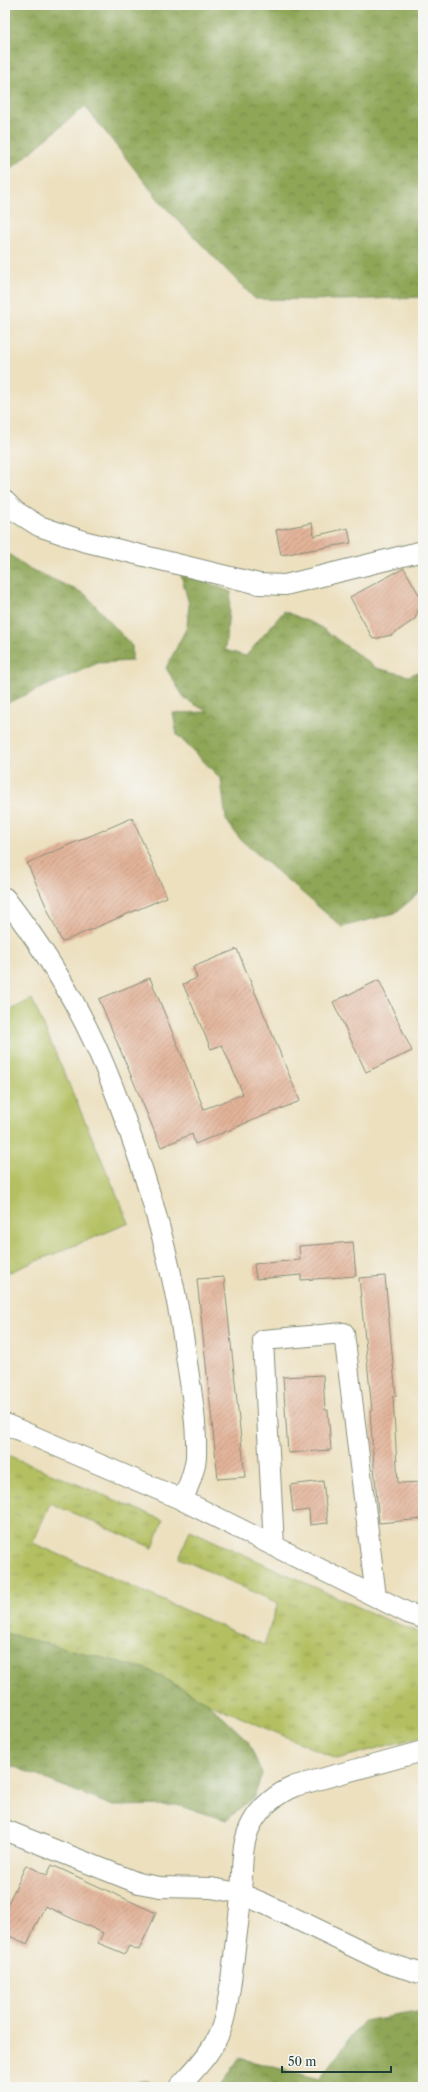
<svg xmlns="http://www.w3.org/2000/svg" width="428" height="2092" viewBox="0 0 428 2092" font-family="'Libre Caslon Text',serif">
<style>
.grass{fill:url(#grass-tufts);stroke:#697e4a}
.forest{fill:url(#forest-crowns);stroke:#567246}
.park{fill:#b3bf61;stroke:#697e4a}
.building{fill:url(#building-hatch)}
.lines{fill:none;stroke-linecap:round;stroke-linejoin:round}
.minor-casing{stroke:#868e7a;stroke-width:22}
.minor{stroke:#fff;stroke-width:20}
</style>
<defs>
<pattern id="grass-tufts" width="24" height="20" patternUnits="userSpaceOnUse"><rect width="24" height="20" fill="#b3bf61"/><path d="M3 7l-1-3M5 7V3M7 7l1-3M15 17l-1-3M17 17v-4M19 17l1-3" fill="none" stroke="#919c51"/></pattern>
<pattern id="forest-crowns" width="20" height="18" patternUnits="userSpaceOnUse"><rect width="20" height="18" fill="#8ea657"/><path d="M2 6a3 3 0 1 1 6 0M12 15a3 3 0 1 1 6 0" fill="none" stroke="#738849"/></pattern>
<pattern id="building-hatch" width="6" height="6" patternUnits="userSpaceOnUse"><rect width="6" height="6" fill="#e3b49a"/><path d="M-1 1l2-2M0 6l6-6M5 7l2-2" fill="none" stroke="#b7947e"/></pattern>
</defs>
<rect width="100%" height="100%" fill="#f6f6f2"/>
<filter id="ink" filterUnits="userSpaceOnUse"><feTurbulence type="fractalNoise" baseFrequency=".025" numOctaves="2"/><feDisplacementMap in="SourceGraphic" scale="8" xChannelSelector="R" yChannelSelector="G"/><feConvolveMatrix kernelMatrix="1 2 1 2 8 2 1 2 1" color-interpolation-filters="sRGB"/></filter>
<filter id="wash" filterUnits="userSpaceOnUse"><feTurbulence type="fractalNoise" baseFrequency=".012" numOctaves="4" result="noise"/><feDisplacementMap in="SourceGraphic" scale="16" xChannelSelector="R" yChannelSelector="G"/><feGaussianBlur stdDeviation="0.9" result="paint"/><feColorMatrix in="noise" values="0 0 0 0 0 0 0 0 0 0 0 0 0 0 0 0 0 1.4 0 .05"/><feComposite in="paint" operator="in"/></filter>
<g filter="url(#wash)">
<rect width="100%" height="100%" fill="#ece0bf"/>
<path class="grass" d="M5,1454l158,66 -10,28 -103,-45 -17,40 231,102 14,-42 -99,-45 11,-28 190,87 38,15 5,-1v105l-86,23 -129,-56 -61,-34 -142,-35z"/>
<path class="forest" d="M5,5h418v292l-78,3 -90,-1 -93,-95 -77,-98 -80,68z
M5,551l21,16 59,27 47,52v15l-34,2 -93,41z
M180,571l51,21 -6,58 21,6 38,-45 35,15 57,42 33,8 14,-6v220l-28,23 -53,14 -101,-87 -15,-20 -5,-41 -44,-44 -4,-22 35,-1 -23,-13 -19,-31 21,-41 2,-23z
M5,1633l142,36 61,34 40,38 14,33 -8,23 -27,23 -51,-15 -63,1 -108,-43z
M423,2011v76h-203l19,-29 81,21 43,-58z
M144,2080l15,4 -4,3h-33z"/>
<path class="park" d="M32,999l97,224 -124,51v-261z"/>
<g id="blocks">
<path class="building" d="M312,523l2,13 34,-8 3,15 -70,12 -5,-25z
M404,568l18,32 -7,19 -23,16 -19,4 -23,-42z
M132,818l35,79 -105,45 -35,-79z
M237,949l63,152 -105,43 -3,-10 -31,13 -62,-148 51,-21 54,131 39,-15 -21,-49 -11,4 -28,-65 14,-6 -4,-11z
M379,980l33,71 -46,21 -33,-70z
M353,1242l3,34 -55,4v-5l-45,4 -2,-15 46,-4 -1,-14z
M385,1276l11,120h-3l5,87 25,-1v37l-44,4 -6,-69 -3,-43h2l-13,-133z
M224,1277l21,200 -27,2 -21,-200z
M323,1375l2,35h3l3,40 -43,3 -5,-76z
M323,1481l5,42 -18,2 -1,-15 -16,2 -3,-27z
M26,1865l21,10 5,-10 104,48 -17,37 -10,-4 -4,8 -27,-11 5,-10 -58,-27 -18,38 -22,-10v-24z"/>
</g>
</g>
<g filter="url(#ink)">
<use href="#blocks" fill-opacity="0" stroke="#868e7a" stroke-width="1"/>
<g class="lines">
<g class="minor-casing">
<path id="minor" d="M5,501l10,10 24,15 44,15 176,43 26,1 138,-34
M5,898c33,43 64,91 87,140 13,27 24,56 34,84 29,79 50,158 61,241 5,31 10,63 9,94 -1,15 -8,29 -13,43
M5,1424l173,74 230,115 15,5
M274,1546l-11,-206 81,-7 32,264
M5,1830l133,53 22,4 51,1 28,5 26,11 122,59 36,11
M179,2087c17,-19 35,-36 43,-61 7,-22 9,-46 12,-69 2,-21 6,-42 7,-63 2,-24 -1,-50 11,-71 9,-17 26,-30 43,-37l128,-35"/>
</g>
<use href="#minor" class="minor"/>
</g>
</g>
<rect width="428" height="2092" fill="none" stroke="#f6f6f2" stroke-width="20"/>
<path d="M282 2066v6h109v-6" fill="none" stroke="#1f3d34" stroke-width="2"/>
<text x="288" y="2066" font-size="12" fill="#1f3d34" stroke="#f6f6f2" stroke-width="3" paint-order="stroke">50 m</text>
</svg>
